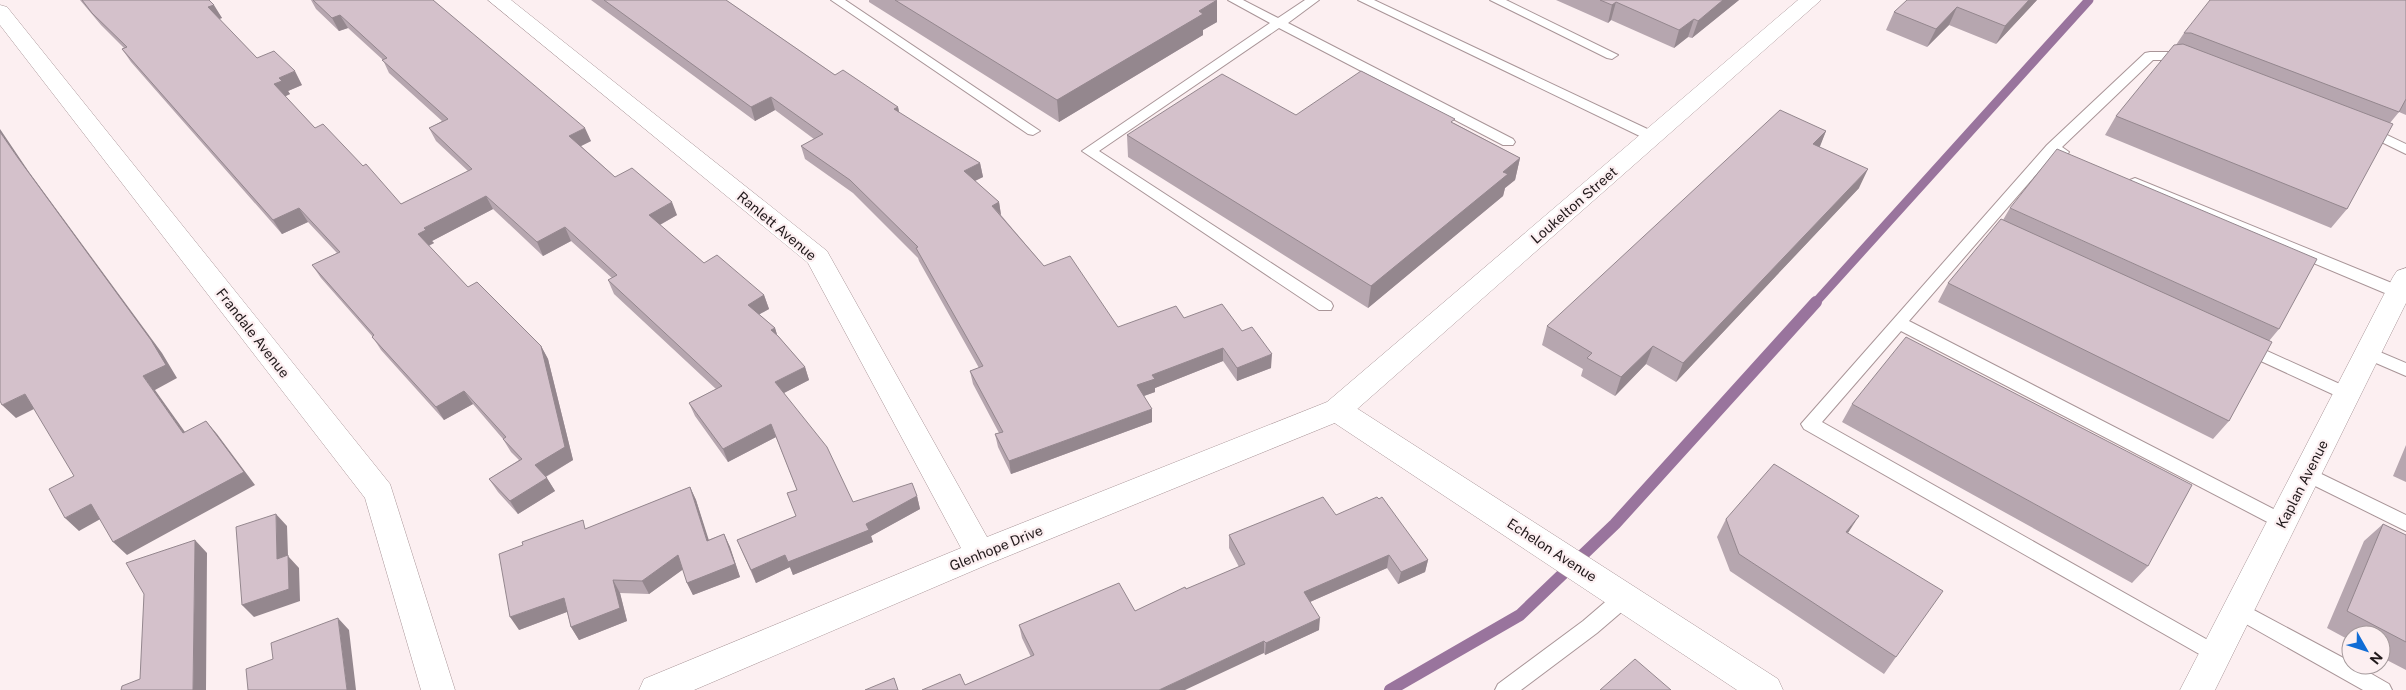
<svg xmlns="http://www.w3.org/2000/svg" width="2406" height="690" viewBox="0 0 2406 690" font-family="'Public Sans',sans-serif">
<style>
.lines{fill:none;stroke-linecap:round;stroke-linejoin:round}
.stream-far1{stroke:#99749d;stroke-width:9}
.stream{stroke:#99749d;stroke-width:12}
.lane-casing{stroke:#a99598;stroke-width:2}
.street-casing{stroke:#a99598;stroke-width:1}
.secondary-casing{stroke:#a99598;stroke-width:1}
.lane{fill:#fff;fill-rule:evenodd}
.street{fill:#fff;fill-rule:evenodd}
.secondary{fill:#fff;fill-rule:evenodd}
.wall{fill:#b6a6af}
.shaded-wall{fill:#94878e}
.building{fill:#d4c1cb;stroke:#94878e}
.labels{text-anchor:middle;stroke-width:4.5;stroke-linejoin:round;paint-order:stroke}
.street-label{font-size:14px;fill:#21191b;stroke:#fceff1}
</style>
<rect width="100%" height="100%" fill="#fceff1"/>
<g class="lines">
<path class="stream-far1" d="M1815,303l274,-303"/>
<path class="stream" d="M1390,690l130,-75 95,-91 201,-222"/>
<g class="lane-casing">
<path id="lane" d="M831,0h14l195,131 -7,4 -5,-1z
M1228,0h15l35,18 27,-18h14l-31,23 225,116 2,3 -2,3h-10l-224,-117 -180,123 232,151 2,4 -2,4h-12l-237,-159 188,-128z
M1358,0h16l284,134 2,3 -2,3h-10z
M1490,0h16l112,55 -6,4 -5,-1z
M2150,52h24l19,9 -7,4 -14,-5h-19l-91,87 7,5 -2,3 -5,1 -8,-2 -145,167 380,196 3,5 -3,5 -6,3 -6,-3 -376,-196 -79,91 400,226 3,6 -3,6 -7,3 -411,-234 -3,-5 246,-279 98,-92z
M2366,125l40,19v10l-45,-22 -2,-3 2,-3z
M2135,178l269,110 2,4 -2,4h-12l-262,-110 -2,-3 2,-3z
M2245,341l108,49 2,4 -2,4 -6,2 -6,-2 -102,-47 -2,-4 2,-4z
M2368,347l38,16v13l-44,-19 -2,-4 2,-4z
M2307,467l99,48v16l-105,-52 -3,-5 3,-5z
M1625,589l7,2 3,6 -3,6 -35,30 -76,57h-26l3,-6 85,-63 35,-30z
M2237,601l114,61v3h5l33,19 3,6h-29l-133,-75 -3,-6 3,-6z"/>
</g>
<g class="street-casing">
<path id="street" d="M488,0h23l316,251 160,286 340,-135 471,-402h23l-474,418 -356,145 -297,127h-55l5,-11 317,-131 -153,-285z
M0,5l7,2 383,477 65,206h-34l-56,-192 -365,-473z
M2406,268v35l-191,387h-35l213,-413 4,-6z"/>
</g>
<g class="secondary-casing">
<path id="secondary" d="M1337,399l10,3 431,277 5,11h-46l-410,-272 -4,-8 4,-8z"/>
</g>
<use href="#lane" class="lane"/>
<use href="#street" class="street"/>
<use href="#secondary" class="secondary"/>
</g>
<path class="wall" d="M80,0h129l13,18 -3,1 38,39 45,27 -14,6 2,3 -5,2 30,32 86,76 67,-33 -32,-30 -7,-13 13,-7 -53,-48 -6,-13 -35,-32 -9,3 -23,-22 -5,-9h122l158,141 -10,5 34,31 62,38 -17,10 44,38 60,32 5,14 -10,5 16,14 2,7 28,32 4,13 -25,13 69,109 64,-6 3,13 -49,27 2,6 -80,33 -3,-8 -34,16 -19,-43 59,-24 1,-26 -21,-53 -48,25 -33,-46 -6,-13 27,-14 -102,-95 -6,-14 4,-2 -41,-37 -28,15 -50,-47 -61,32 2,2 -5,3 39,41 73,59 7,13 25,101 -27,17 9,14 -37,23 -20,-22 -9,-13 30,-19 -8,-8 -8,-13 -30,-35 -29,16 -63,-70 -9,-14 -51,-58 -9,-13 25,-12 -29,-31 -26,12 -151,-172 -9,-13 2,-1 -23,-23z
M591,0h135l109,75 63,32 1,6 81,50 3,14 -8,4 24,21 2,13 43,51 74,61 66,-9 87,50 -34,13 -14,-20 -68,27v4l-11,4 8,26 -141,52 -13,-27 -3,-13 4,-1 -26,-49 -3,-13 9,-3 -60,-107 -1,-3 -65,-65 -48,-34 -4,-13 13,-7 -39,-29 -20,11z
M869,0h348v22l-14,8v5l-144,87 -190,-120z
M1556,0h183l-47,38 -4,-1 -14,11 -63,-28 -3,3z
M2037,0l-41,44 -47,-19 -22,22 -41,-17 8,-18z
M2406,0v115l-7,-3 -9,11 -43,86 -16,19 -226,-93 11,-19 60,-71 8,-12z
M1296,115l158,8 66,35 -5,22 -10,8 -2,8 -135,112 -240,-151 -1,-22z
M1826,131l-7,16 40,41 -183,194 -30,-18 -31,32 -34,-20 2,-7 -41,-24 5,-19z
M2010,208l269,121 -10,12 -40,80 -16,18 -275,-137 10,-19 55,-63z
M1852,404l296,162 -16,17 -290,-161z
M2406,445v37l-13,-6z
M690,487l6,13 12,40 16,-6 6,13 10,30 -47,18 -6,-12 -4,-14 -34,25 -29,-1 7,28 -48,19 -8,-13 -4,-15 -48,18 69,-102z
M1336,515l92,45 -3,12 -27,12 -11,-16 -77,34 9,28 -54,25 -1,-2 -299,32 66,-28 -9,-19 -3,-13 116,-14 104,-44 -10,-19v-13z
M1726,519l122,14 48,124 -12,17 -154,-103 -13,-34z
M2383,524l23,11v135l-25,-13v-22h-30v6l-24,-13 37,-87z"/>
<path class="shaded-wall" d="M1217,0v22l-14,8v5l-144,87 -2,-22z
M1723,0h16l-47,38 6,-17z
M2029,0h8l-41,44 9,-18z
M1616,2l-5,18 -3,3 4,-18z
M214,5l8,13 -6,2 -8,-13z
M1957,7l-8,18 -22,22 9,-18z
M340,15l8,13 -9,3 -7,-13z
M1694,19l-6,18 -14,11 5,-18z
M295,71l7,14 -14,6 2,3 -8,4 -8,-14 5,-6z
M771,97l4,13 -20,11 -4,-14z
M898,107l3,13 -7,-11z
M585,128l6,13 -16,8 -6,-13z
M0,129l29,43 133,181 15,25 -22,12 40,56 -12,-13 -40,-57 -125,-218 -18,-26z
M1826,131l-7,18 -6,-5z
M1520,158l-5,22 -10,8 -2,8 -135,112 3,-22 132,-114z
M980,163l3,14 -17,8 -2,-14z
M1868,169l-9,19 -183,194 7,-19z
M486,196l7,13 -61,32 2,2 -9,4 -7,-13 6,-6z
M672,202l5,13 -23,13 -5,-13z
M999,202l2,13 -9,-9z
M299,208l9,14 -26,12 -9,-14z
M565,227l6,14 -28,15 -6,-14z
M764,295l5,14 -16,9 -5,-13z
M775,328l4,13 -8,-11z
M541,346l7,13 25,101 -30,18 -8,-13z
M1653,346l-7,18 -31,32 6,-19z
M1223,348v13l-68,27v4l-17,6 -1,-13 15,-10z
M1272,354l-1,14 -34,13v-13z
M805,367l4,13 -29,15 -5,-13z
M464,391l9,13 -29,16 -8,-13z
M25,394l13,13 -22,11 -14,-13z
M1152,409v13l-141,52 -2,-13z
M206,421l11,13 38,51 -128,70 -14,-13z
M771,424l5,13 -48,25 -5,-13z
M547,478l8,13 -37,23 -8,-13z
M690,487l6,13 17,53 -6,-12z
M917,496l3,13 -49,27 2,6 -80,33 -5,-13 78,-38z
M91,504l13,13 -25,14 -14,-13z
M276,514l11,12 1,30 11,12 1,33 -46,16 -12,-12 35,-46z
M1859,516l-11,17 -2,-1z
M724,534l6,13 10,30 -47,18 -6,-12z
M195,540l12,13 -1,137h-13z
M678,555l7,13 -36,26 -7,-13z
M785,555l5,12 -34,16 -5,-13z
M1389,555l-2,13 -84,37 1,-13z
M1428,560l-3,12 -27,12 3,-12z
M613,580l7,13 7,28 -48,19 -8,-13z
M564,598l8,12 -53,20 -9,-13z
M338,618l11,12 7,60h-9z
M1320,618l-1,12 -54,25 1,-12z
M1264,641v12l-79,37h-26z"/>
<path class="building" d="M82,0h127l5,5 -6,2 49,51 17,-7 21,20 -16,7 3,3 -8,3 41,44 8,-4 40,42 3,-2 35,40 71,-35 -43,-41 19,-9 -66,-59 5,-2 -47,-43 -8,3 -19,-18h120l152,128 -16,8 46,41 17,-9 40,34 -23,13 55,48 13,-8 47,40 -16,10 27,23 -4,2 7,6 27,31 -30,15 52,65 26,55 59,-19 5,13 -51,28 3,6 -81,32 -3,-7 -34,15 -14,-30 59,-24 -9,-23 10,-3 -26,-66 -48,25 -34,-46 33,-17 -114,-106 9,-5 -52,-48 -28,15 -51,-46 -62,32 2,2 -8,4 50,53 9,-5 64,64 24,101 -30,18 12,13 -37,23 -21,-22 33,-20 -19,-20 3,-2 -42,-46 -28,16 -64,-70 2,-2 -62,-70 28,-13 -41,-44 -26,12 -151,-171 5,-2 -35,-34z
M604,0h122l109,75 8,-5 55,37 -4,2 86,54 -16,8 35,31 -7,4 52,60 26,-10 48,71 58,-21 8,12 38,-14 20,27 10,-4 20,27 -35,14 -14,-20 -71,27 3,4 -18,6 15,24 -143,52 -14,-27 8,-2 -33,-61 13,-5 -67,-118 2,-1 -68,-67 -49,-34 22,-12 -52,-37 -20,10z
M895,0h322l-18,11 4,3 -146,86z
M1600,0h123l-25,21 -4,-2 -15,11 -63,-28 -4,3z
M1907,0h122l-24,26 -48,-19 -21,22 -42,-17z
M2210,0h196v99l-7,13 -208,-79h-7z
M2183,44l210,80 -46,85 -231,-93 58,-71z
M1361,71l94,48 -4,3 69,36 -17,14 5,2 -137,112 -244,-151 95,-61 74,41z
M1780,110l46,21 -13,13 55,25 -185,194 -30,-17 -32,31 -34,-19 5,-5 -45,-27z
M0,132l18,26 133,182 15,25 -23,11 40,57 23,-12 38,51 -131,70 -22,-38 -26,14 -16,-29 25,-13 -49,-82 -23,11 -2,-4z
M2057,149l260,110 -38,70 -269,-121z
M2001,219l271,123 -43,79 -281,-138z
M1906,337l286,148 -44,81 -296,-162z
M1774,464l85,52 -13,16 97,59 -47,66 -157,-103 -13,-35z
M690,487l17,54 17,-7 11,30 -48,19 -9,-28 -36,26 -29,-1 7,28 -49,19 -7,-29 -54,19 -11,-63 24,-9 -1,-3 61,-22 2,9z
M1323,497l13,18 41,-18 2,2 3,-2 46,63 -27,12 -12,-17 -85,37 16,26 -54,25 -2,-2 -105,49h-237l38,-16 5,11 69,-30 -15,-30 100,-42 16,28 50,-24 1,2 59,-25 -16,-29z
M276,514l1,45 11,-4 1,34 -47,16 -6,-78z
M2383,524l23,11v107l-59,-31z
M195,540l-2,150h-72l1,-4 18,-7 4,-85 -18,-31z
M338,618l9,72h-99l-2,-21 27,-10 -2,-16z
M1635,659l36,31h-71z
M894,678l4,12h-33z"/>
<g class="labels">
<g class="street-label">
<text transform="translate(1574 205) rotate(-41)" y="5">Loukelton Street</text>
<text transform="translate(777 226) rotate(40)" y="5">Ranlett Avenue</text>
<text transform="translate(253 333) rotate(52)" y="5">Frandale Avenue</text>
<text transform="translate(2302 484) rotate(-63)" y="5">Kaplan Avenue</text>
<text transform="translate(996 548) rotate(-22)" y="5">Glenhope Drive</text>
<text transform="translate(1552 550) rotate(33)" y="5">Echelon Avenue</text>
</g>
</g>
<g transform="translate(2366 650) rotate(129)"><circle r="24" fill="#fceff1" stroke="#a4999b"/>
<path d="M0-4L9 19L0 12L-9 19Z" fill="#106cd5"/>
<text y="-8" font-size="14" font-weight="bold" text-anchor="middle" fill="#21191b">N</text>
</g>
</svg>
